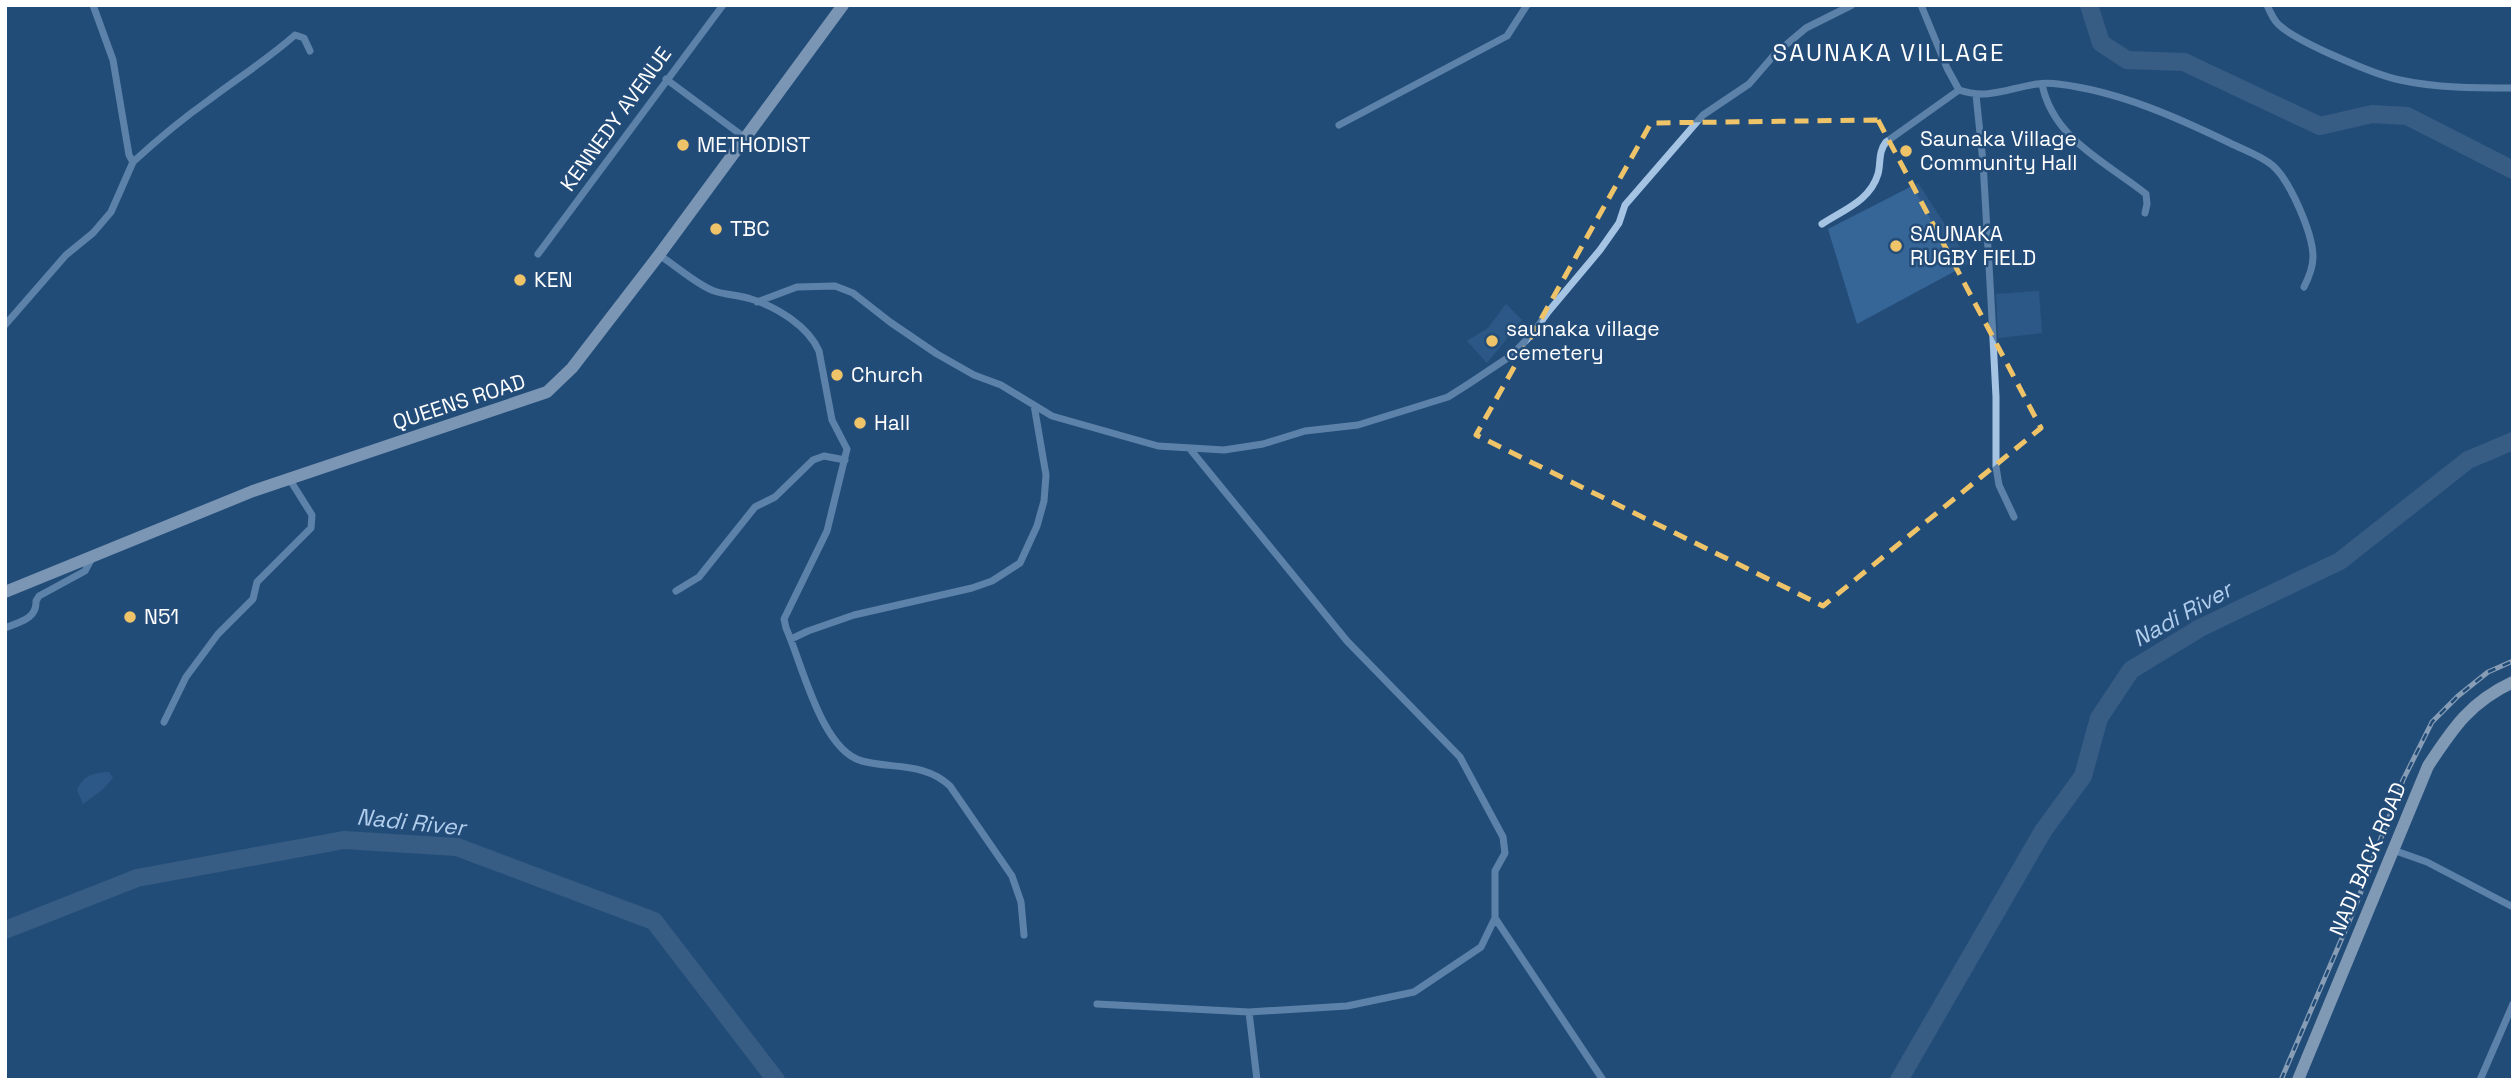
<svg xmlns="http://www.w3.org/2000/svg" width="2518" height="1085" viewBox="0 0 2518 1085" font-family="'Space Grotesk',sans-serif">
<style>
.green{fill:#366697}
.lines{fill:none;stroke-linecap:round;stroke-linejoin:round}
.river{stroke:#537192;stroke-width:18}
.minor{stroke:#a5c4e4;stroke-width:7}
.primary{stroke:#e5effc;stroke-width:12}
.trunk{stroke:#f2f7fe;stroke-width:12}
.rail-casing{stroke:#fff;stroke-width:5}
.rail{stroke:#234c79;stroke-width:2.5;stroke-dasharray:8;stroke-linecap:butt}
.marked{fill:none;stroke:#efc368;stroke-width:5;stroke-dasharray:14 9;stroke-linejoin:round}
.poi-dot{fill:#efc368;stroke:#234c79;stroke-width:2.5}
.labels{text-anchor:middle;stroke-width:5;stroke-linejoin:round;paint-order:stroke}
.street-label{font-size:21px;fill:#fff;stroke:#234c79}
.poi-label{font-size:21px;fill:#fff;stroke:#234c79;text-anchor:start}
.water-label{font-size:23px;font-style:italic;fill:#b0ceec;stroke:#234c79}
.quarter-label{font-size:24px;letter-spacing:2px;fill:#fff;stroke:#234c79}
</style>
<rect width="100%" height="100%" fill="#234c79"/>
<path class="green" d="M1918,183l52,80 -113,61 -29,-95z
M2039,291l3,42 -44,5 -2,-44z
M1506,304l16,16 -35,43 -20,-22 21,-13z
M109,772l4,6 -11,12 -19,14 -6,-14c7,-15 16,-17 32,-18z"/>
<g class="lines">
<path class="river" d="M2089,5l12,38 26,17 57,2 136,64 52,-12 35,2 106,54
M5,930l132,-52 207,-38 113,7 197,74 122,159
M1899,1080l144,-249 40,-55 16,-58 32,-48 69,-42 140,-67 128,-101 45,-19"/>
<path class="minor" d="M1921,5l26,63 12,22c37,13 63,-11 99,-6 60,7 118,33 172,59 14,7 30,12 42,22 18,15 41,69 41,92 0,11 -4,20 -9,30
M2267,5c3,7 6,14 11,19 17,17 97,51 122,56 36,8 76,8 113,8
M666,79l78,58
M2042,84c11,55 64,78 104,110l1,10 -2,9
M1976,95l7,67 8,138 5,97v70l3,18 15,32
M1339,125l168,-89 20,-31
M133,162c24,-22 49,-43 76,-62 29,-22 59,-41 86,-65l9,3 6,13
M1822,224c21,-14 48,-23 56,-50 3,-11 0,-22 8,-32l73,-52
M538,254l185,-249
M659,255c16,10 38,30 55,36 12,4 25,4 37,8 26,8 57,27 68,52l13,69 15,29 -20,82 -43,88 2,9c16,35 35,122 76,133 30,8 63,1 88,25l62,90 9,26 3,33
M757,302l40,-15 38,-1 18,7 37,29 47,32 37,21 27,10 51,31 106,30 66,4 39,-6 42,-13 53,-6 90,-28 22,-14 42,-28 21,-22 15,-21 52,-62 19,-27 6,-18 78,-90 46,-31 26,-30 31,-26 46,-23
M5,325l61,-70 27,-22 18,-21 22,-50 -4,-7 -16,-95 -20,-55
M676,591l23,-14 56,-70 20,-10 38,-37 11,-4 21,4
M5,628c14,-6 32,-9 31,-27l3,-5 46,-25 8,-15
M791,639l17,-8 46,-16 118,-27 20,-7 28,-18 17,-37 7,-25 2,-26 -12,-70
M164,722l22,-45 32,-43 35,-35 4,-17 54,-54 1,-13 -22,-35
M2393,850l34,12 86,45
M1495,918l108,162
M1097,1004l152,8 98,-6 67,-14 67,-45 14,-29v-47l10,-18 -2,-16 -43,-80 -113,-116 -157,-192
M1249,1012l8,68
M2480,1080l33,-76"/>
<path class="primary" d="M5,592l248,-101 294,-99 25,-24 87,-113 184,-250"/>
<path class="trunk" d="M2298,1080l130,-314c25,-38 42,-64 85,-84"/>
<g class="rail-casing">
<path id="rail" d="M2281,1080l73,-170 49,-130 29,-58 26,-26 30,-24 25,-11"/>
</g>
<use href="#rail" class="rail"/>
</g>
<path d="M0 0H2518V1085H0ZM1878,120l163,308 -218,178 -347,-171 175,-312z" fill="#234c79" fill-opacity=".55" fill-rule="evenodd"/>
<path class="marked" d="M1878,120l163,308 -218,178 -347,-171 175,-312z"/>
<g class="poi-dot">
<circle cx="683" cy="145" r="7"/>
<circle cx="1906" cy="151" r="7"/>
<circle cx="716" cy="229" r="7"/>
<circle cx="1896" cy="246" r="7"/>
<circle cx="520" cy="280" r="7"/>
<circle cx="1492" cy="341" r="7"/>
<circle cx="837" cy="375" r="7"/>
<circle cx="860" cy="423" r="7"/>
<circle cx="130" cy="617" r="7"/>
</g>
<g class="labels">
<g class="street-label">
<text transform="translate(616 119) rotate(-54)" y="7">KENNEDY AVENUE</text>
<text transform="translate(459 402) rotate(-18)" y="7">QUEENS ROAD</text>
<text transform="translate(2368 859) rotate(-67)" y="7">NADI BACK ROAD</text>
</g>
<g class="poi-label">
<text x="1920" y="146">Saunaka Village<tspan x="1920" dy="24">Community Hall</tspan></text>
<text x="697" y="152">METHODIST</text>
<text x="730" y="236">TBC</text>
<text x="1910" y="241">SAUNAKA<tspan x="1910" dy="24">RUGBY FIELD</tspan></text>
<text x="534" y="287">KEN</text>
<text x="1506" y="336">saunaka village<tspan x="1506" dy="24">cemetery</tspan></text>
<text x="851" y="382">Church</text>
<text x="874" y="430">Hall</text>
<text x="144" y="624">N51</text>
</g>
<g class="water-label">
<text transform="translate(2182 614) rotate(-29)" y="8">Nadi River</text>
<text transform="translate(411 822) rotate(6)" y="8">Nadi River</text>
</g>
<g class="quarter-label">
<text x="1889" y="61">SAUNAKA VILLAGE</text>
</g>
</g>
<rect width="2518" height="1085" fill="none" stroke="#ffffff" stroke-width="14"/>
</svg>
